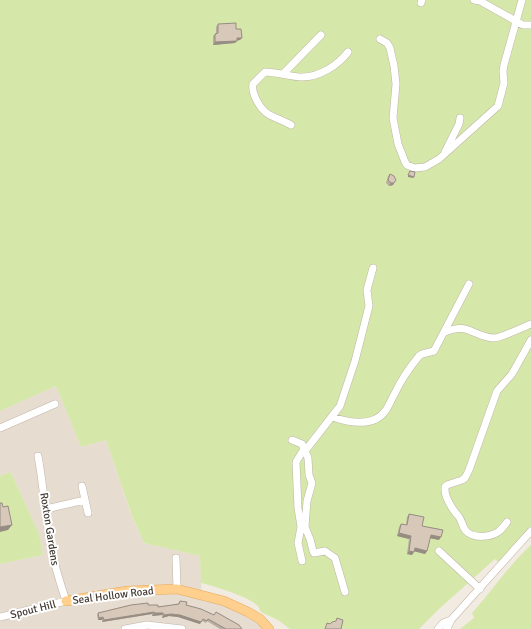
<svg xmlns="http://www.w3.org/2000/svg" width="531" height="629" viewBox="0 0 531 629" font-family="Signika,sans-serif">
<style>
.residential{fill:#e6dcd0}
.green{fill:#d5e8a9}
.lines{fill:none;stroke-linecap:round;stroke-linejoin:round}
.minor-casing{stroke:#c0b4a8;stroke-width:8}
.major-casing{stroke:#e7a95b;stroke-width:10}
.minor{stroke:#fff;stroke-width:7}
.major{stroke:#ffcf8e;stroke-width:9}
.wall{fill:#b9aca0}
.shaded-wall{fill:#968c82}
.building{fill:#d7c8ba;stroke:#968c82}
.labels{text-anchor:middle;stroke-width:4;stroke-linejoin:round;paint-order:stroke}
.street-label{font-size:11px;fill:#433a33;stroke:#fff}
</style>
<rect width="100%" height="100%" fill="#f2ebe2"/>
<path class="residential" d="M56,386l25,61 25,-7 26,77 12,26 56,13 2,45 20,3 25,11 10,7 7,7h-264v-65l43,-9 -4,-21 -28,-62 -11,4v-65z"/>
<path class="green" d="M0,0h531v527l-32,36 -4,-4 -55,49 -21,21h-129l-12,-9 -17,-8c-1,-2 -2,-4 -3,-6 -8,-9 -44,-20 -57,-23l-1,-27 -56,-13 -12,-27 -26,-76 -25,7 -25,-61 -56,25z
M11,472l28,62 4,21 -43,9v-88z
M531,545v84h-71l14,-11 -2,-5c20,-22 37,-48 59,-68z"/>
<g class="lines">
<g class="minor-casing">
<path id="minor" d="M474,0l6,1 43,24h8
M421,3l1,-3
M380,39l7,4 3,5 4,18 2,18 -3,34 5,26 7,18 2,3 7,3 11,-1 14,-8 59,-53 6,-23 -1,-12 1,-6 18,-65
M283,74l38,-39
M291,125c-7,-4 -16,-7 -23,-11 -8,-5 -17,-21 -15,-30l12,-12c13,0 25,5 37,5 18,0 36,-12 46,-25
M445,152l14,-28 1,-6
M445,332c24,-10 26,4 48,6 6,1 30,-11 38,-14
M332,417c18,6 42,11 54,-7 4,-6 6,-12 9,-17 6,-13 15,-26 24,-37l3,-2 12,-3 35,-67
M0,428l55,-24
M292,440l10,4 6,14 1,17 3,8 -5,18 -2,26 5,12 3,12 1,2 11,-2 10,7 10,34
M305,451l35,-45 15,-45 14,-55 -2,-16 6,-22
M82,486l6,27
M46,509l39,-9
M507,522c-3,4 -5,7 -9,10 -8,5 -24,7 -32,-1 -3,-3 -4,-10 -7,-14 -6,-7 -15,-20 -14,-30l2,-2 15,-5 3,-2 4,-8 28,-79 15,-17 19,-34
M439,551l41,38
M176,558l1,31
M302,561l-4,-18 3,-16 -3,-19 -2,-46 8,-13
M0,617l66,-16c-5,-16 -11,-33 -14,-50 -7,-31 -8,-64 -14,-95
M125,629l22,-4 35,4
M438,629l5,-6 8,-3
M447,629l4,-9 80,-89"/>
</g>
<g class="major-casing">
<path id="major" d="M66,601l61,-10 50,-2 47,12 24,11 12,7 9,10"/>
</g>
<use href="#minor" class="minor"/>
<use href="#major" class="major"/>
</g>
<path class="wall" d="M218,24l18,5 4,11h-3l-2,3 -22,2v-9l3,-3v-6z
M390,174l4,9 -1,2 -4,1 -3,-3 2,-7z
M409,514l13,12 17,14 -9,-2 -3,13 -2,3 -11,-3 -2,4 -5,-1 2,-15 -12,-3 2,-9 2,-3 5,1 1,-8z
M180,601l6,4 28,10 2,-3 26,17h-22l-13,-8 -1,2 -4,-2 -2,3 -22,-7 -9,-1 -7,2v-3l-10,1v-2l-50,8v-2h-4l-1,-5 1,-2 50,-8 10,2 20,-3z"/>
<path class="shaded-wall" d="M237,38h5l-2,2 -5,1z
M237,41l-2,2 -22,2 2,-3z
M408,175l6,2 -1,1 -5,-1z
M391,183h3l-1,2 -4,1z
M12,525l-4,5 -8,2v-5z
M399,533l12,3 -2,3 -12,-3z
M431,535l10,2 -2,3 -10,-2z
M415,548l12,3 -2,3 -12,-3z
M409,551l5,1 -2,3 -5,-1z
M154,612l-2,2 -50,8 2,-2z
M154,613h9l-1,2 -10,1z
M171,614l9,1 21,7 -1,2 -22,-7 -9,-1 -7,2 2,-3z
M103,617l-1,3h-4l1,-2z"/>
<path class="building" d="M236,23v6h5l1,9h-5v3l-22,1v-8l3,-1v-9z
M410,171l5,1 -1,5 -6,-2z
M390,174l4,2 2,4 -2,3h-3l-3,-3z
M0,503h2l1,4 5,-1 4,19 -12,2z
M409,514l15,3 -2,9 21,4 -2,7 -10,-2 -4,16 -12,-3 -1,4 -5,-1 2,-15 -12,-3 2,-9 6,1z
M180,601l7,1 -1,3 15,4 13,6 2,-3 23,13 3,4h-16l-18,-10 -1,2 -4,-2 -2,3 -21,-7 -9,-1 -7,1 -1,-2h-9v-1l-50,8 -1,-3 -4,1 -1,-5 33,-8 17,-2v2h10v2l21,-3z
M337,618l6,2 -2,9h-16l2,-6 3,1 2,-2 4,-1z"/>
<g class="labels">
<g class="street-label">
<text transform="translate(50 529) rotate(81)" y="4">Roxton Gardens</text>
<text transform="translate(113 595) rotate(-7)" y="4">Seal Hollow Road</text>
<text transform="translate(33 609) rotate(-14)" y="4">Spout Hill</text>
</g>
</g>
</svg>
